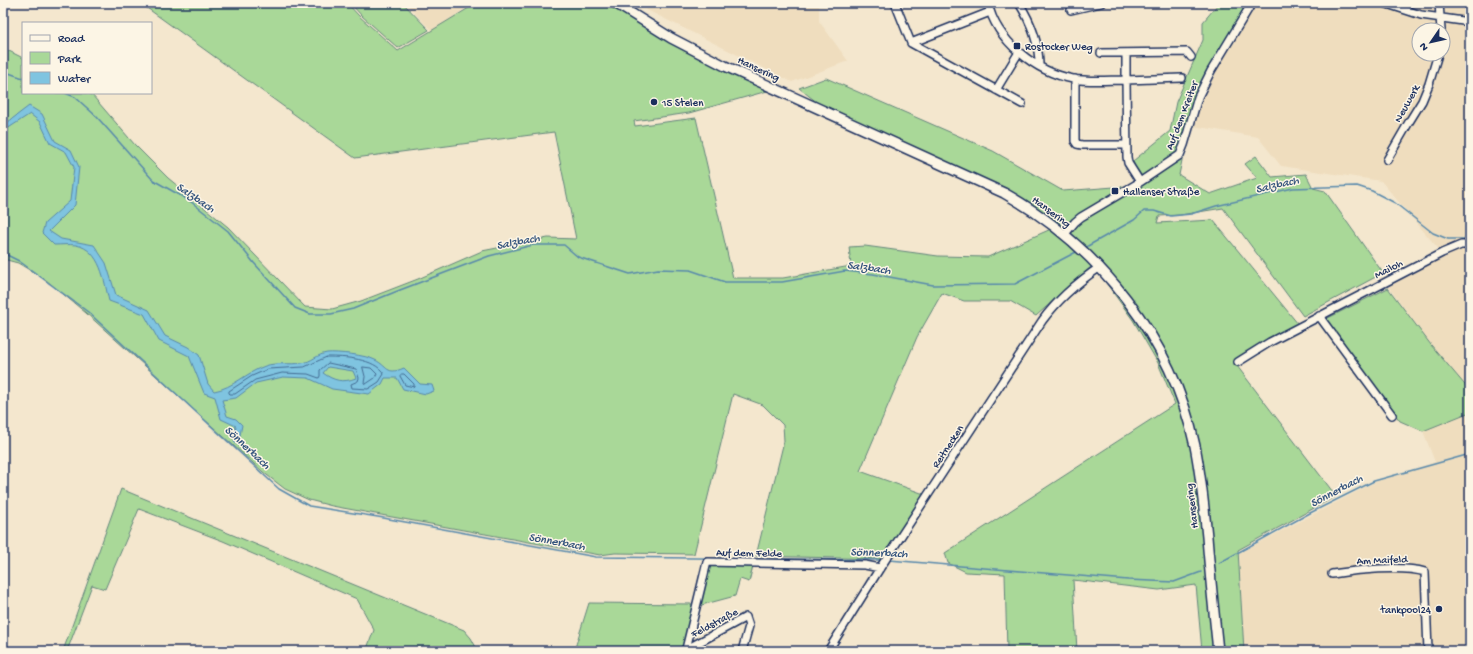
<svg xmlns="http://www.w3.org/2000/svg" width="1473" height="654" viewBox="0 0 1473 654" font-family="'Gochi Hand',sans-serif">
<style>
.built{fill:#efddbe;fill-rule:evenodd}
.green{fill:#a9d898;stroke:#62847b}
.water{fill:#7fc4e0;stroke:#5788ac;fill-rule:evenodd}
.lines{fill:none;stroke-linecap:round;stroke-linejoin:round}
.shore{stroke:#436b92;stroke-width:1}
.stream{stroke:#5788ac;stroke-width:1.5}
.street-casing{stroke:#1b2f5e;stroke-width:10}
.secondary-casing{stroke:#1b2f5e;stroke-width:12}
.street{stroke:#fcf5e5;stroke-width:7}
.secondary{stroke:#fcf5e5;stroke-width:9}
.poi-dot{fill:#1b2f5e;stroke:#fcf5e5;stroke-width:1.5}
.labels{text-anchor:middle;stroke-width:3;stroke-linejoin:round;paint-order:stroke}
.poi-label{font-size:11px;fill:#1b2f5e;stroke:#fcf5e5;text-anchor:start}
.street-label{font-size:11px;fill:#1b2f5e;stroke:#fcf5e5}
.water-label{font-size:12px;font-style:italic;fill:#34547e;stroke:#fcf5e5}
</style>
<rect width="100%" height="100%" fill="#f4e7ce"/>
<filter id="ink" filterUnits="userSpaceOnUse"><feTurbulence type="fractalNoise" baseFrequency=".025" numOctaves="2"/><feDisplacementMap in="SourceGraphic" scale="8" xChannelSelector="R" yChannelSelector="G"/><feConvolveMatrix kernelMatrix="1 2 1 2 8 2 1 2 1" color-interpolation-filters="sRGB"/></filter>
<g filter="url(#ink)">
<path class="built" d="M405,3h69l-42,28z
M636,3h183v18l29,40 -56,21 -143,-71z
M1255,3h215v388l-39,-46 -46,-63 57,-29 -61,-72 -100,-15 -23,-29 -65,-11 10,-32zM1419,30h24v24h-24z
M1470,412v239h-226l-5,-98 138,-72 58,-19 -12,-31z"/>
<path class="green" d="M140,3h207l12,13 39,35 79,-48h132l61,38 101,49 -82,23 -55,8 1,5 61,-8 37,160h50l68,-12 -2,-19 16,-1 73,10 50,1 63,-28 -31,-23 -58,-30 -119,-53 -44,-35 27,-10 167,73 70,40 77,-6 -7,-24 37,-30 6,-29 27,-62v-18l16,-19h28l-51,89 -17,83 31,19 47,-16 -12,-14 11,-8 16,21 34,-3 7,14 12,3 58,82 -80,43 -80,-108 -43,7 -21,1 -2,7 56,-3 85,104 -64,38 102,134 -98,54 6,101h-42l-6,-66 -37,5 -86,-10 4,71h-70l-2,-77 -39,-2 -18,-9 -3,-10 230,-149 -17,-41 -25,-43 -40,-55 -57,51 -26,-15h-46l-22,-8 -25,44 -57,134 64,23 -42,65 -126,-3 28,-115 -1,-16 -20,-20 -30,-11 -39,160 -79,-1 -15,2 -268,-49 -23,-6 -24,-11 -22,-17 -177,-159 -40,-33 -28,-17 -15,-4v-211l20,10v35h65l4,2 43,50 33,33 60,49 77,80 27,2 29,-8 57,-22 64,-28 66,-13 28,1 -22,-107 -199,26z
M350,3h53l26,27 -31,18 -36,-32z
M1388,288l43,57 39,46v21l-47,19 -23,-10 -76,-101z
M121,489l343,141 7,8 7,13h-112l8,-21 -17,-31 -134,-58 -84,-32 -34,80 -13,-4 -25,66h-4z
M713,564l40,2 -4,16 -9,-3 -5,17 -37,10 8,-37z
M589,603l104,1 -8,40 -7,7h-104z"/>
<path class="water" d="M29,106l13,8 13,27 16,9 8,17 -4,38 -26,26 12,8 33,6 12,18 10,32 33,15 16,26 23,11 11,8 9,29 6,7c19,-3 33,-19 51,-25 11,-4 25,-1 37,-3 9,-1 16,-9 25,-10 10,-1 39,2 48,7 13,6 11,16 29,8l16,16 12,1 2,6 -8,3 -23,-5 -6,-11h-12l-3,6 -13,10 -37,-5 -24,-11 -25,-1 -27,6 -20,15 -14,2 5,16 9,3 6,6 -4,20 -4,-3 2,-16 -15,-7 -6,-22 -11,-4 -15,-37 -30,-15 -15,-27 -35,-13c-5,-20 -8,-51 -33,-56 -7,-1 -15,0 -22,0l-12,-12 3,-10 25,-22 4,-34 -8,-15 -16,-9 -10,-21 -10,-8 -23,15 -4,-1v-7l5,1zM328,367l25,4 3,7c-13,5 -22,3 -33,-5z"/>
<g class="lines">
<path class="shore" d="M327,357c17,0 48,1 57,17l-5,8 -11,7 -16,-1 -1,-4 7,-3 1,-3 -3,-9 -28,-6 -8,7v6l-1,2 -11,-4 -26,-1 -27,7 -20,14h-5l-1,-1v-2l23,-15 16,-7 36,-2z
M363,367l8,1 6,6 -2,4 -9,6 -2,-1 1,-6z
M402,374h2l10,10v3l-9,-2 -5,-9z"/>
<path class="stream" d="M3,71l20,7
M65,93l10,4 21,19 57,64 37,21 38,30 26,32 41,45 15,6h21l22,-5 47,-19 89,-34 44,-11h31l14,12 52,17 28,-5 32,1 35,12h57l63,-11 28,3 60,11 82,-1 63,-33
M1086,247l48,-27 10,-9h10l17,5 20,-2 25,-8 77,-18 64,-2 15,5 23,12 38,30 15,6h22
M3,253l16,8 69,51 191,177 30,17 69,11 218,40 285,3
M889,560l239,20 46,2 27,-10
M1219,563l91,-50 64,-32 96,-27"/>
<g class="street-casing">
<path id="street" d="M895,3l16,40
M988,3c8,38 48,69 85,76 17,3 36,1 53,1l1,77 1,6 12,19
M1019,3c12,19 20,40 20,62
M1384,3l37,12 49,7
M1439,3l2,27
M1071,10l30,-7
M911,43l111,61
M911,43l79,-31
M1101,53l86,-1 4,5
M1126,53v27l56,-2
M1075,79v62l2,3 5,1h44
M996,90l23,-38
M1387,160l22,-38 13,-21 7,-17 9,-30
M1064,235l11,-13 6,-5 59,-35 40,-27 4,-10 14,-48 13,-26 41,-68
M1319,316l73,99
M1238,362l32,-20 172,-89 19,-8h9
M1332,574c24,-4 70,-9 93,-2l3,79
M686,649l21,-87 158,3 15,3
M683,651l63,-34 3,9 -7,25
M828,651l52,-83 162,-247c16,-22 36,-39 58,-54"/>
</g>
<g class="secondary-casing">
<path id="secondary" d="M615,3l56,35 54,28 279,127c95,54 168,145 191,253 6,30 9,60 12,91 3,38 7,76 11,114"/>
</g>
<use href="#street" class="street"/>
<use href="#secondary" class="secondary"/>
</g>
</g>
<g class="poi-dot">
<rect x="1013" y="42" width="8" height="8" rx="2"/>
<circle cx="654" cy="102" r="4"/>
<rect x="1111" y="187" width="8" height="8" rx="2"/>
<circle cx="1439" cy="609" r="4"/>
</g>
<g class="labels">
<g class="poi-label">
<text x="1025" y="50">Rostocker Weg</text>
<text x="662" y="106">15 Stelen</text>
<text x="1123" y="195">Hallenser Straße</text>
<text x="1431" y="613" text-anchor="end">tankpool24</text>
</g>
<g class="street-label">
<text transform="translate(759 68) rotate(25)" y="4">Hansering</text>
<text transform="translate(1406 103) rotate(-61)" y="4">Neuwerk</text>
<text transform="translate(1181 115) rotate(-69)" y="4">Auf dem Kreiter</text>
<text transform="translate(1052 211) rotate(37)" y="4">Hansering</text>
<text transform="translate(1388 268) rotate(-27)" y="4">Mailoh</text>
<text transform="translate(947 446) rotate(-57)" y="4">Reitnecken</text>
<text transform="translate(1191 506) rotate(-97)" y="4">Hansering</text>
<text transform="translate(749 552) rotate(1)" y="4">Auf dem Felde</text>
<text transform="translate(1382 559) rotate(-2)" y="4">Am Maifeld</text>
<text transform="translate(714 622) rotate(-28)" y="4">Feldstraße</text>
</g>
<g class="water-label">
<text transform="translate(1277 184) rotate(-13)" y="4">Salzbach</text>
<text transform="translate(196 197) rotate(34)" y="4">Salzbach</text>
<text transform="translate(518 241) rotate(-11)" y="4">Salzbach</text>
<text transform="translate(869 267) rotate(8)" y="4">Salzbach</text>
<text transform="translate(248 447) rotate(43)" y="4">Sönnerbach</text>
<text transform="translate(1336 490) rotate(-28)" y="4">Sönnerbach</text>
<text transform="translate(557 541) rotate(10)" y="4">Sönnerbach</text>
<text transform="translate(879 552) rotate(2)" y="4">Sönnerbach</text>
</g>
</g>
<rect width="1473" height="654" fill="none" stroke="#fcf5e5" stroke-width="16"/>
<rect x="8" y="8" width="1457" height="638" fill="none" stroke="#1b2f5e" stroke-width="1.5" filter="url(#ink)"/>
<rect x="22" y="22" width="130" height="72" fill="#fcf5e5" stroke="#a2a6af"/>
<rect x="30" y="35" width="20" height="6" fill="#fcf5e5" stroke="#a2a6af"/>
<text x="58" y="42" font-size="12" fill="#1b2f5e">Road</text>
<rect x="30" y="52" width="20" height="12" fill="#a9d898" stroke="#a2a6af"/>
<text x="58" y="62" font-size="12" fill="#1b2f5e">Park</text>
<rect x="30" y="72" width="20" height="12" fill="#7fc4e0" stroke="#a2a6af"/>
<text x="58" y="82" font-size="12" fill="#1b2f5e">Water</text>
<g transform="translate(1431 42) rotate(236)"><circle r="19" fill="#fcf5e5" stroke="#a2a6af"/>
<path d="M0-3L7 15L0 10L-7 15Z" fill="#1b2f5e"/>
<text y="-6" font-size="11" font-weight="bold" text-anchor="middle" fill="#1b2f5e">N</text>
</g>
</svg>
